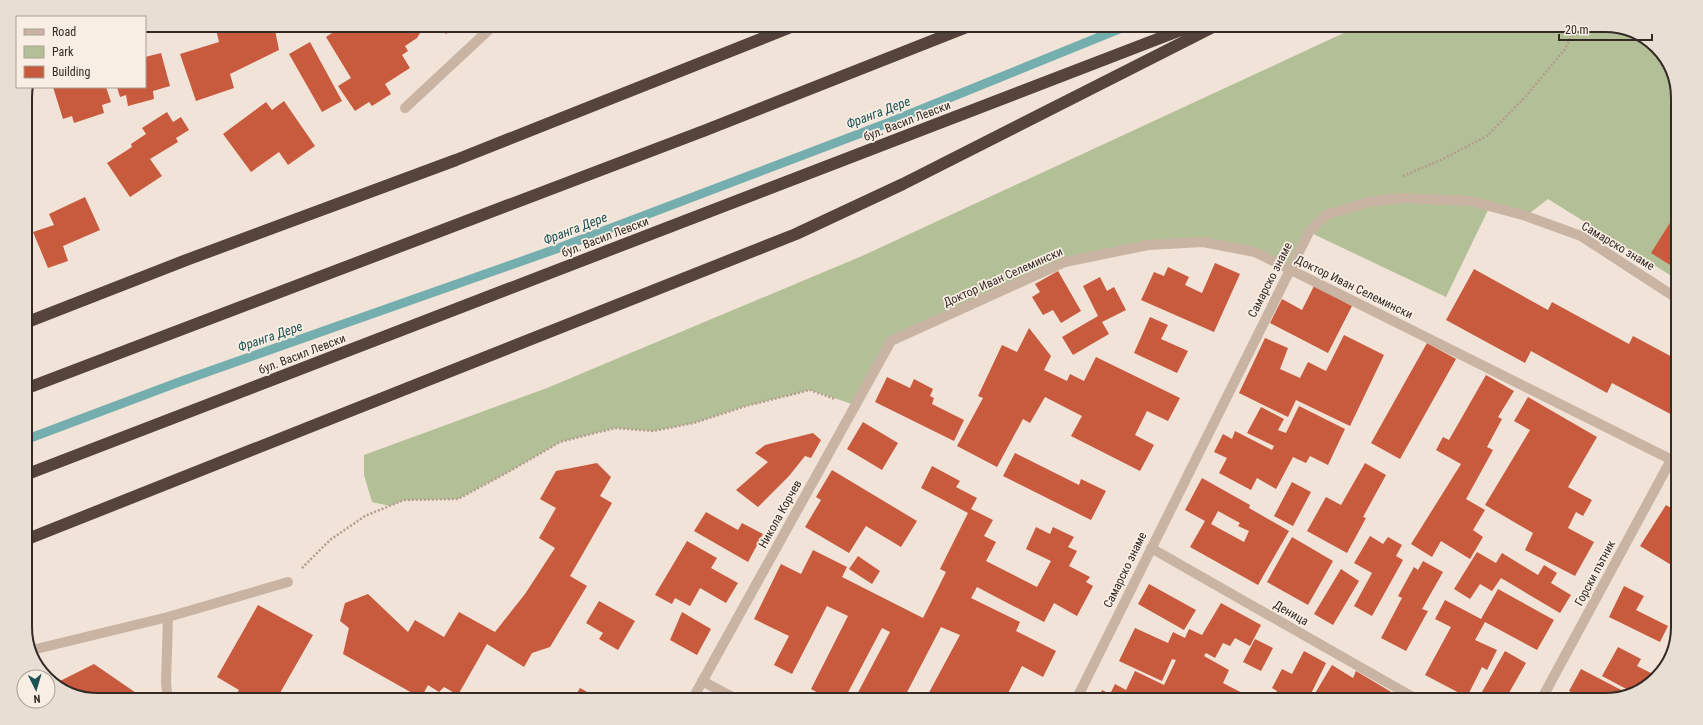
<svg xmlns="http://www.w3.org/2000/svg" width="1703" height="725" viewBox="0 0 1703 725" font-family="'Roboto Condensed',sans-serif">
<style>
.green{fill:#b3c097}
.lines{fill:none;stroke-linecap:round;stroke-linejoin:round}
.stream{stroke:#75aeae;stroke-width:9}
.building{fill:#c85a3e;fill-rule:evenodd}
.path{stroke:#b49d8d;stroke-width:2.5;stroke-dasharray:2 2;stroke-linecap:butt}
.lane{stroke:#c9b3a3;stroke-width:10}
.street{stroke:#c9b3a3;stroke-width:10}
.highway{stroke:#55433c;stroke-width:12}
.labels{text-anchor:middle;stroke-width:3.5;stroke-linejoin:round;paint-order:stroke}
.street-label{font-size:12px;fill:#332925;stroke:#f9eee3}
.water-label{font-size:13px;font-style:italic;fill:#1a5355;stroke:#f9eee3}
.rim{fill:none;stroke:#332925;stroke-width:2}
</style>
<rect width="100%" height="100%" fill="#f1e3d7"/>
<path class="green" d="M1361,25h244l28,5 30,24 15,40v186l-130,-81 -22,17 -36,-10 -44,91 -137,-65 -19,37 -35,-17 -52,-10 -138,20 -174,79 -36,64 -45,-15 -64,16 -52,17 -41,8 -38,-3 -55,14 -50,29 -52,28 -54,1 -14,6 -18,-4 -8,-27v-20l183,-67 315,-132z"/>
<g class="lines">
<path class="stream" d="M25,440l154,-58 377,-133 329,-125 244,-99"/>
</g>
<path class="building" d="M215,25h59l5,25 -49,24 4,14 -38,13 -16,-47 39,-12z
M344,25h75l3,5 -5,8 -12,8 3,5 -6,4 8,13 -25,16 6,10 -19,12 -3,-4 -14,9 -17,-25 13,-8 -25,-41z
M440,25h19l-13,9z
M310,42l32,59 -20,11 -33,-58z
M161,53l9,33 -17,5 1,8 -26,7 -2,-11 -6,2 -3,-10h28v-30z
M53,87h53l5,15 -9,3 2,8 -30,10 -2,-7 -9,3z
M284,101l31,45 -27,19 -9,-13 -28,20 -28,-38 43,-32 6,8z
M167,112l6,10 8,-5 8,13 -13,8 2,4 -28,17 12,17 -32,21 -23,-34 25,-16 -1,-3 15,-10 -4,-6z
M85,197l15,33 -37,16 5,15 -20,7 -15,-36 21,-7 -5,-11z
M1678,210v60l-27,-17z
M1215,263l25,11 -26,58 -73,-32 13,-28 10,4 4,-9 21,10 -4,8 17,8z
M1474,269l74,41 4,-8 77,42 4,-8 45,24v58l-66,-35 -5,10 -76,-42 -6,12 -79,-43z
M1058,271l23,40 -20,12 -8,-13 -10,5 -11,-18 8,-5 -5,-8z
M1100,277l7,14 7,-4 12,23 -24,12 7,12 -36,21 -11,-18 36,-21 -15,-30z
M1314,286l38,20 -24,47 -58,-30 12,-24 20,11z
M1150,317l18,8 -7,14 27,12 -11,22 -43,-20z
M1029,328l22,28 -7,14 23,11 3,-7 14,7 12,-24 84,41 -12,23 -21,-10 -12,24 19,10 -14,26 -69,-35 11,-20 -37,-19 -15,26 -7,-4 -26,48 -40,-21 26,-48 -5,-2 24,-51 15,7z
M1344,335l40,20 -34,71 -54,-26 -8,17 -49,-24 26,-55 23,10 -8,21 20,9 8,-16 18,9z
M1427,343l29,16 -56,100 -29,-16z
M1486,375l28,16 -16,26 4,2 -15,28 6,3 -27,49 19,11 -12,20 10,7 -13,22 -29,-18 -9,16 -21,-13 50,-80 -25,-14 7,-13 6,3z
M887,377l23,11 4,-9 19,10 -3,7 4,2 -2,6 32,16 -10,21 -79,-39z
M1528,397l69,40 -29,50 24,13 -9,16 -7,-4 -8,16 26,14 -19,34 -50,-26 8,-17 -48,-28 45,-75 -16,-9z
M1299,406l46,23 -17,36 -18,-9 -4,7 -13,-6 -17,32 -19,-11 -6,12 -32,-17 8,-15 -13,-6 9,-18 9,5 3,-8 37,19 2,-4 -27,-13 14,-26 23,12 -6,11 8,3z
M863,422l35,21 -16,27 -35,-21z
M813,433l8,7 -10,18 -6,-2 -16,20 -31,31 -22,-17 32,-28 -13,-9 10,-8z
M1015,453l64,32 2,-6 25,12 -15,29 -88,-44z
M597,463l14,14 -11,19 12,7 -42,73 17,10 -37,61 -18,6 -8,14 -37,-23 -29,51 -14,-8 -5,5 -11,-7 -7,13 -78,-44 6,-26 -9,-7 5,-18 23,-9 40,38 7,-12 29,17 15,-25 36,20 30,-38 30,-46 -16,-10 17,-30 -16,-9 16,-28z
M1365,463l21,12 -23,42 3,1 -19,35 -40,-22 19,-34 15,8z
M932,466l28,15 -4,6 21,11 -6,11 22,11 -9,16 12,6 -10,19 51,26 14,-26 -25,-12 10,-22 14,7 3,-7 21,10 -6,10 9,4 -8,15 21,11 -4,5 7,4 -16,30 -23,-13 -10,19 -67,-35 -6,11 49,24 -4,9 40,20 -13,26 -21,-11 -17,33 3,1h-83l35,-65 -19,-8 -38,73h-49l36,-68 -8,-4 -38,72h-13l-20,-11 37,-73 -21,-10 -35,68 -18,-9 15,-29 -35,-17 27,-55 20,10 12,-24 34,17 -5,10 81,41 23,-46 -6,-3 28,-56 -47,-25z
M832,470l85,51 -16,26 -35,-21 -17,27 -44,-26 16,-27 -5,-3z
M1202,478l48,27 -1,3 40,23 -31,54 -68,-38 15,-26 -20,-11zM1218,511l22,12 -2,3 11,5 -5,11 -33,-18z
M1292,482l19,10 -18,34 -19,-10z
M1666,505l12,7v57l-38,-23z
M706,512l32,18 4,-7 21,11 -15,28 -54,-31z
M1370,536l13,8 5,-7 14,8 -6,11 7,4 -31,56 -18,-10 18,-33 -18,-10z
M1292,537l41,24 -25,44 -41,-23z
M687,541l30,17 -6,10 27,15 -12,20 -26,-15 -10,18 -15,-8 -3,6 -17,-9z
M1477,552l19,11 6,-10 36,22 6,-10 13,8 -6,10 20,12 -11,18 -59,-35 -9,13 -12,-7 -10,15 -16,-10z
M858,556l22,15 -8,13 -23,-15z
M1423,561l20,11 -21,37 6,2 -22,40 -25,-13 21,-40 -4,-2 16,-29 4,3z
M1341,569l18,12 -26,44 -19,-11z
M1149,584l47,26 -12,20 -46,-26z
M1624,586l20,10 -8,14 32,16 -8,16 -51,-25z
M1498,589l56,31 -17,30 -52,-28 -10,18 22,10 -10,20 -5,-3 -15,30 -42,-22 26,-48 -16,-8 10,-19 36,19z
M599,601l36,20 -17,29 -19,-11 4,-6 -17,-10z
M1221,603l40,22 -11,21 -15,-8 -5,8 -7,-3 -8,15 -9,-5 -2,3 25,14 -6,13 25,13 -3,4h-148l5,-10 8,4 5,-10 11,6 9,-19 29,14 12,-25 -4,-1 -10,22 -43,-20 16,-33 33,15 5,-11 12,6 4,-9 13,6z
M258,605l55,30 -37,65h-43l6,-10 -22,-13z
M682,612l29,17 -14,26 -27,-15z
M1255,639l18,9 -12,23 -18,-9z
M1618,647l23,12 -4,7 16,8 5,-9 4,3 -16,20 -14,4 -30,-16z
M1304,651l22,12 -18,37h-35l4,-9 -5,-3 10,-19 10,5z
M1505,651l21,12 -21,37h-25l-2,-1z
M94,664l48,33 1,3h-45l-28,-5 -14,-12z
M1332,665l21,13 3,-7 47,28 -1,1h-91z
M1581,669l46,24 -22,7h-19l-17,-9z
M580,688l22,12h-29z"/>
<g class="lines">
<path class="path" d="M1403,176l40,-17 44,-23 39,-40 39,-47 12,-24
M302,568l28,-28 35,-24 39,-16 54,-1 52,-28 50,-29 55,-14 38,3 41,-8 52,-17 64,-16 25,9"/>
<path class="lane" d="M405,108l89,-83
M1290,270l19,-38 17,-17 42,-13 34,-4 69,3 55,15 55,20 97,63"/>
<path class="street" d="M1151,548l267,152
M168,617l-2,66 2,17
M32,650l136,-33 120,-35
M702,681l36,19
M692,700l199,-359 174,-79 83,-17 55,-3 52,10 423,211
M1076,700l214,-430
M1541,700l131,-242"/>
<path class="highway" d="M25,323l164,-64 267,-99 340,-135
M25,389l681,-259 266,-105
M25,475l1169,-450
M25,540l771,-306 107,-50 314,-159"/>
</g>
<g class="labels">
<g class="street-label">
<text transform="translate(907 121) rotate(-21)" y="4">бул. Васил Левски</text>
<text transform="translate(605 237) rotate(-21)" y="4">бул. Васил Левски</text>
<text transform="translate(1618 246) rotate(31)" y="4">Самарско знаме</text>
<text transform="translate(1003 277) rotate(-24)" y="4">Доктор Иван Селемински</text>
<text transform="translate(1270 280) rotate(-63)" y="4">Самарско знаме</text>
<text transform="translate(1354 287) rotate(26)" y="4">Доктор Иван Селемински</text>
<text transform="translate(302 354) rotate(-21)" y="4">бул. Васил Левски</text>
<text transform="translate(780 514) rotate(-61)" y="4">Никола Корчев</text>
<text transform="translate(1125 570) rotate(-64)" y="4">Самарско знаме</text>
<text transform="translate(1595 573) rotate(-62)" y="4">Горски пътник</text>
<text transform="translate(1291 613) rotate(30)" y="4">Деница</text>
</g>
<g class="water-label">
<text transform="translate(878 112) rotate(-21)" y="5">Франга Дере</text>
<text transform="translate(575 228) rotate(-21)" y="5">Франга Дере</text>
<text transform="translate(270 336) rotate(-19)" y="5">Франга Дере</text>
</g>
</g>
<path d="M0 0H1703V725H0ZM98 32H1605A66 66 0 0 1 1671 98V627A66 66 0 0 1 1605 693H98A66 66 0 0 1 32 627V98A66 66 0 0 1 98 32Z" fill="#e9ded4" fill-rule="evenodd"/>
<path class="rim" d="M98 32H1605A66 66 0 0 1 1671 98V627A66 66 0 0 1 1605 693H98A66 66 0 0 1 32 627V98A66 66 0 0 1 98 32Z"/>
<rect x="16" y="16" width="130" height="72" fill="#f9eee3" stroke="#aa9f97"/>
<rect x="24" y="29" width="20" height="6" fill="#c9b3a3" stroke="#aa9f97"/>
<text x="52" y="36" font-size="12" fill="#332925">Road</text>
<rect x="24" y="46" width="20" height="12" fill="#b3c097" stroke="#aa9f97"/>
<text x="52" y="56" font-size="12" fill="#332925">Park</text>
<rect x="24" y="66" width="20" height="12" fill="#c85a3e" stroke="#aa9f97"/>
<text x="52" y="76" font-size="12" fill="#332925">Building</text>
<g transform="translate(36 689) rotate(175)"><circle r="19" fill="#f9eee3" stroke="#aa9f97"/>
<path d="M0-3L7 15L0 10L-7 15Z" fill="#1a5355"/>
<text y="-6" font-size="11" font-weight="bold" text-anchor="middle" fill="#332925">N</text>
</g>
<path d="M1559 34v6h93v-6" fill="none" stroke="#332925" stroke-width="2"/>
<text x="1565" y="34" font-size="12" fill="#332925" stroke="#f9eee3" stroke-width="3" paint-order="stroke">20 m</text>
</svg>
